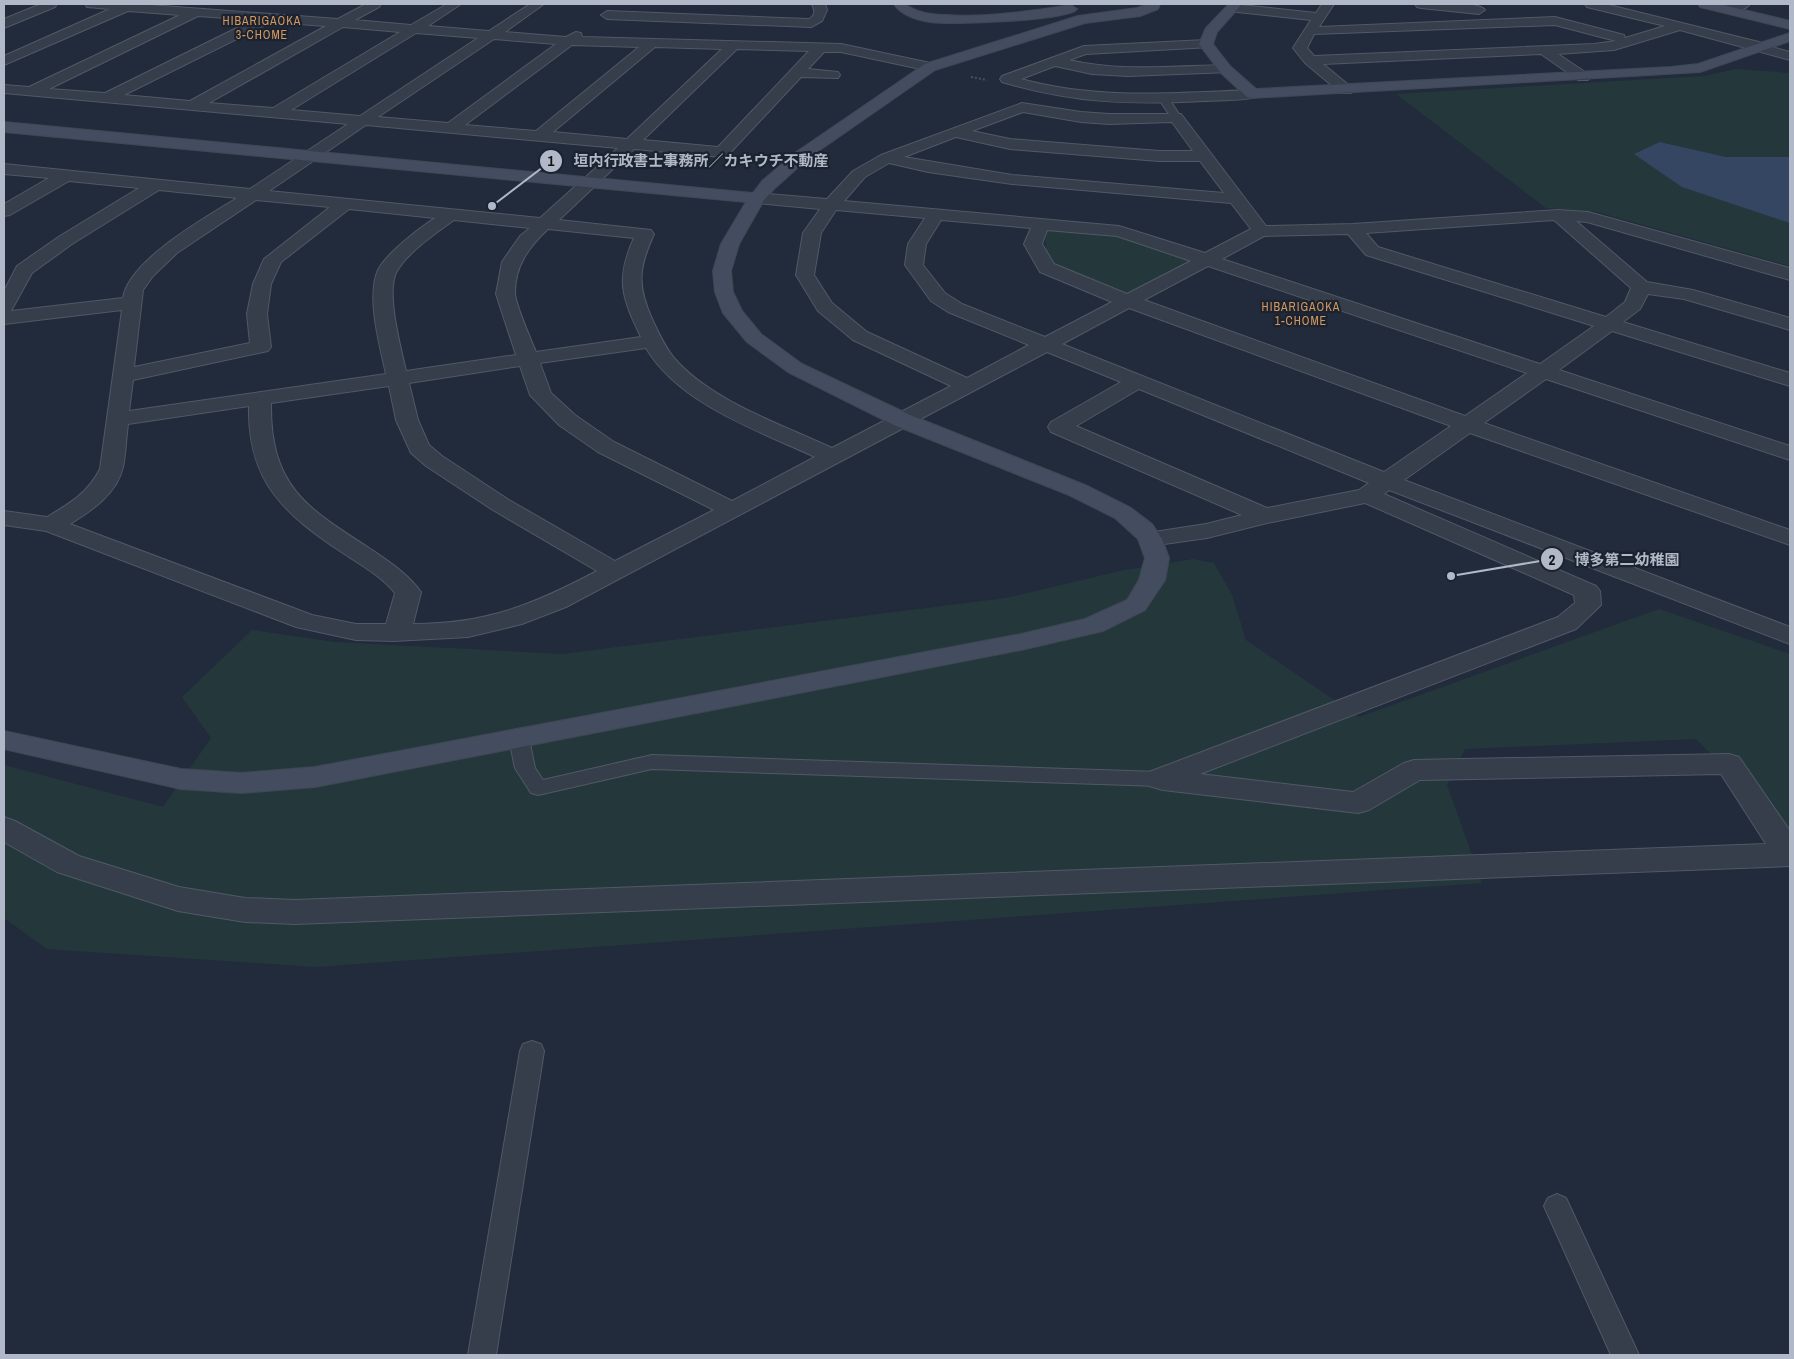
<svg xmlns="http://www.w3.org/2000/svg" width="1794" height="1359" viewBox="0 0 1794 1359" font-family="'Archivo Narrow','Noto Sans JP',sans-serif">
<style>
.green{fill:#24383c}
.water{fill:#354663}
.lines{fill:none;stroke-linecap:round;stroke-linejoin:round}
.lane-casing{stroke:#515866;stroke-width:2}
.street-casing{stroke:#515866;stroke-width:2}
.secondary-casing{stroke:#3f4754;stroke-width:2}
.path{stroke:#42555a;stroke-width:2;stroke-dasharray:2 2;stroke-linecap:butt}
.lane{fill:#363e4c;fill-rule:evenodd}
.street{fill:#363e4c;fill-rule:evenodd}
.secondary{fill:#444c5f;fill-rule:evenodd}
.labels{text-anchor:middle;stroke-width:4.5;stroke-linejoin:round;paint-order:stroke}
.far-neighbourhood-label{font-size:12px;letter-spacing:1px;fill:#d5985e;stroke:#1b2330}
.leader{fill:none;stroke:#b1b8c7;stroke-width:2}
.callout-dot{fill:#b1b8c7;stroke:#1b2330;stroke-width:2}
.mark-label{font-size:15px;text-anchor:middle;font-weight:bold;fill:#111}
.callout-label{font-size:15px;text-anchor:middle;font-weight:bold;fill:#b1b8c7;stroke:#1b2330;stroke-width:4.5;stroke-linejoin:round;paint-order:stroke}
</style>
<rect width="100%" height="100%" fill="#222b3b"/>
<path class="green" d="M1735,69l55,4v84h-64l-66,-15 99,69 31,12v43l-193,-54 -51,-4 -150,-114 309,-18z
M1055,228l67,9 73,24 -65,34c-20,-7 -67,-20 -79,-35 -7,-8 -6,-20 -4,-30z
M1193,559l21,4 18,32 14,45 113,77 300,-108 131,45v182l-94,-97 -231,10 -18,36 35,98 -1166,84 -269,-18 -43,-31v-153l159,42 48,-69 -29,-41 70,-67 82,12 228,12 444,-56 114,-27z"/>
<path class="water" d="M1660,142l66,15h64v66l-108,-36 -48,-33z"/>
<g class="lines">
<g class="lane-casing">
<path id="lane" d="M1163,95l4,1 14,21 -1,2h-8l-1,-2 -13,-19z
M519,733l7,2 3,4 6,29 8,12 109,-25 507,17 7,2 3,5 -3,5 -7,2 -507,-17 -114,26 -7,-2 -16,-25 -6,-29 3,-4z
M532,1041l9,3 3,7 -48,304h-28l52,-304 3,-7z
M1557,1194l9,4 73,157h-28l-67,-149 4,-8z"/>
</g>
<g class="street-casing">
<path id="street" d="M41,4h16l-2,3 -51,21v-9z
M85,4h52l201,15 28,-15h15l-2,3 -24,13 56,5 36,-21h14l-33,22 61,5 41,-27h14l-39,28 61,5 10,-5 5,1 1,4 259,7 94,20 2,3 -7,4 -89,-19h-17l-16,17 30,3 2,3 -2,3 -37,-1 -73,78 -6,2 -88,-8 -75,71 92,10 3,4c-16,35 -17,52 -1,87 6,13 12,26 21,37 37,43 107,66 158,90l119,-62 -98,-46 -35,-29 -22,-36 7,-42 17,-24 -63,-6 -6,-1 -2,-4 2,-4 6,-1 70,6 26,-28 28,-16 141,-52 59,9 28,2h72l85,112 87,-2 205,-14 30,2 202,56v12l-203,-58 -11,-1 71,61 46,8 97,28v12l-106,-31 -36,-5 -8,15 -17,13 167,51v13l-178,-55 -53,39 231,76v14l-244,-81 -62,44 306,107v15l-320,-112 -66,47 386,147v17l-401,-154 -5,4 212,92 4,5 1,14 -25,24 -376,145 153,18 51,-29 10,-3 315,-6 10,3 51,74v35l-1495,58 -50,-2 -67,-11 -121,-39 -53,-30v-25l11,4 64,35 100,31 66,11 50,2 1471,-56 -45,-70 -301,6 -51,30 -11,3 -195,-23 -14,-4 -5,-7 5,-7 409,-155 17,-14 -1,-8 -209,-92 -98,20 -60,15 -57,8 -9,-2 -3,-5 3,-5 65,-10 36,-9 -191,-83 -3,-5 3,-5 70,-40 -74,-30 -481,255 -44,17 -54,13 -74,4 -38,-1 -60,-13 -250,-96 -42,-6v-14l43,6c22,-13 41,-24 53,-48l22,-159 -118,14v-33l13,-25 43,-30 79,-48 -70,-7 -59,34 -6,1v-12l45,-26 -45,-4v-10l246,25 98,-65 -344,-31v-8l25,2 151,-72 -52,-4 -124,54v-9l106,-47 -23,-2zM198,16l55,4 -148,73 -56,-4zM271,22l55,4 -136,75 -66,-6zM343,27l57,5 -127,76 -64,-5zM416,33l62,5 -118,78 -69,-6zM494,39l62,5 -108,79 -70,-6zM572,45l67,2 -103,84 -71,-6zM655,47l67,2 -95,90 -74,-7zM737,49l72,2 -91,96 -75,-7zM1023,112l58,10 28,2 63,-2 21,29h-34l-149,-12 -38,-8zM366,125l252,23 -78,70 -271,-27zM956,137l54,12 149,12h41l24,32 -212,-18 -108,-18zM889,163l39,9 84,12 219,19 20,26 -46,24 -86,-27 -275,-25 21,-24zM159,190l78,8c-32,20 -108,62 -114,100l-112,13 21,-38 40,-29zM256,200l74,7 -66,52 -11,25 -6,30 3,29 -116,24 9,-77 10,-14 24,-23zM349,209l86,9c-16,10 -49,36 -57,52 -12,27 2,76 8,104l-257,37 4,-31 135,-29 3,-4 -4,-33 4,-30 10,-22zM836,210l89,8 -17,26 -3,21 26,36 17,11 81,33 -62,33 -100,-46 -35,-29 -18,-28 7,-42zM454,220l76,8 -10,8 -18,26 -6,32 20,61 -110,16c-5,-23 -21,-80 -9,-100 11,-19 39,-38 57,-51zM941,220l90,8 -7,16 16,28 72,30 -67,35 -83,-33 -17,-11 -22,-28 3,-21zM1554,220l77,68 -6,14 -19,15 -228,-70 -12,-14zM548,229l86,9c-19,41 -12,60 7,99l-105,15c-5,-12 -21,-49 -21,-59 0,-28 14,-46 33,-64zM1047,230l70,6 74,25 -64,33 -73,-30 -12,-20zM1348,234l18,21 228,71 -54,38 -318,-105 42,-23zM1208,266l319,107 -62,43 -321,-116zM1129,308l322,118 -67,46 -322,-128zM646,348c33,56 113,83 169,109l-83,44 -118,-59 -39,-27 -24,-22 -11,-30zM520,366l10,29 29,30 39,27 116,58 -99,51 -106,-61 -67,-44 -13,-11 -11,-25 -9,-37zM389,386l7,34 15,33 15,13 67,44 104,61c-64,34 -111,53 -184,53l8,-32c-14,-19 -33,-31 -52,-44 -64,-41 -99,-63 -98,-145zM1139,389l230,94 -10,7 -92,18 -191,-82zM249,406c-2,75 35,108 94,147 18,12 38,23 52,40l-9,31h-30l-44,-9 -242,-91c21,-13 47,-30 53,-57 3,-14 3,-29 5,-43z
M812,4h13l2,6 -5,11 -11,6 -204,-8 -6,-4 6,-4 202,8c7,-4 6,-9 3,-15z
M1232,4l84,9 6,-9h12l-15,23 236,-10 69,18 1,3 40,-12 -78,-19 -2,-3h20l162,40 1,2 22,6v8l-110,-30 -66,20 -56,4 30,20 2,3 -2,3h-10l-37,-26 -218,10 28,23 2,3 -2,3h-10l-36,-30 -12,-15 18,-28 -83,-9 -2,-3 2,-3zM1555,25l61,16 -22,3 -280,12 -7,-8 7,-14z
M1415,4c14,0 62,-4 70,6l-6,4 -58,-6 -4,-1z
M1732,4h18c-5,6 -19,10 -26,8l-2,-3 2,-3z
M1206,40l5,1 2,3 -2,3 -125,7 -17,6c51,12 104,6 156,5l7,4 -2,3 -102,4 -36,-2 -37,-8 -34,13c77,21 153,14 231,11l5,1 2,3 -2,3c-17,4 -36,3 -53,4 -75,4 -130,2 -202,-19l-2,-3 2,-3 82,-30z"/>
</g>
<g class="secondary-casing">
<path id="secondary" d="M894,4c17,0 12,3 24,7 9,3 18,4 27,4 42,3 85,-4 126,-10l6,4c-10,12 -127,16 -147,13 -13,-2 -29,-7 -36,-18z
M1148,4h12l-2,5 -18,7 -55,7 -150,47 -128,89 -33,30 -10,11 -25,44 -8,27 2,21 9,19 19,23 41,30 108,51 175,70 46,23 21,16 10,15 7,19 -4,22 -20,30 -42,21 -82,19 -706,137 -73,6 -61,-4 -177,-40v-18l177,38 61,4 73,-6 706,-133 64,-15 42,-19 12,-20 6,-22 -7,-19 -23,-21 -46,-23 -175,-70 -106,-53 -41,-30 -24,-29 -8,-21 -2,-21 8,-27 25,-42 -742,-70v-10l749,71 9,-12 33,-28 130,-89 153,-48 59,-8z
M1229,4h13l-25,28 -4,12 17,22 26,23 415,-22 27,-3 92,-31v8l-90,31 -448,26 -5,-1 -27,-25 -21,-28 7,-16z
M1698,4h21l71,17v8l-90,-22z"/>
</g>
<path class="path" d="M971,77l16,3"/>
<use href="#lane" class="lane"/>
<use href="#street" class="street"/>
<use href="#secondary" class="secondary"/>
</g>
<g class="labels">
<g class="far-neighbourhood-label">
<text x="262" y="25">HIBARIGAOKA<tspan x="262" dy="14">3-CHOME</tspan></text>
<text x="1301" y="311">HIBARIGAOKA<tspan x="1301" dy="14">1-CHOME</tspan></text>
</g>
</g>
<path class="leader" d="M492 206L551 161M1451 576L1552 559"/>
<g class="callout-dot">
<circle cx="492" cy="206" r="5"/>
<circle cx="1451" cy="576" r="5"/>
<circle cx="551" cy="161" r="12"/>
<circle cx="1552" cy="559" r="12"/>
</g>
<g class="mark-label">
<text x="551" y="166">1</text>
<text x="1552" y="565">2</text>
</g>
<g class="callout-label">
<text x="701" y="166">垣内行政書士事務所／カキウチ不動産</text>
<text x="1627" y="565">博多第二幼稚園</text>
</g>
<rect width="1794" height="1359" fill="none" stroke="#b1b8c7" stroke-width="10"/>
</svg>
